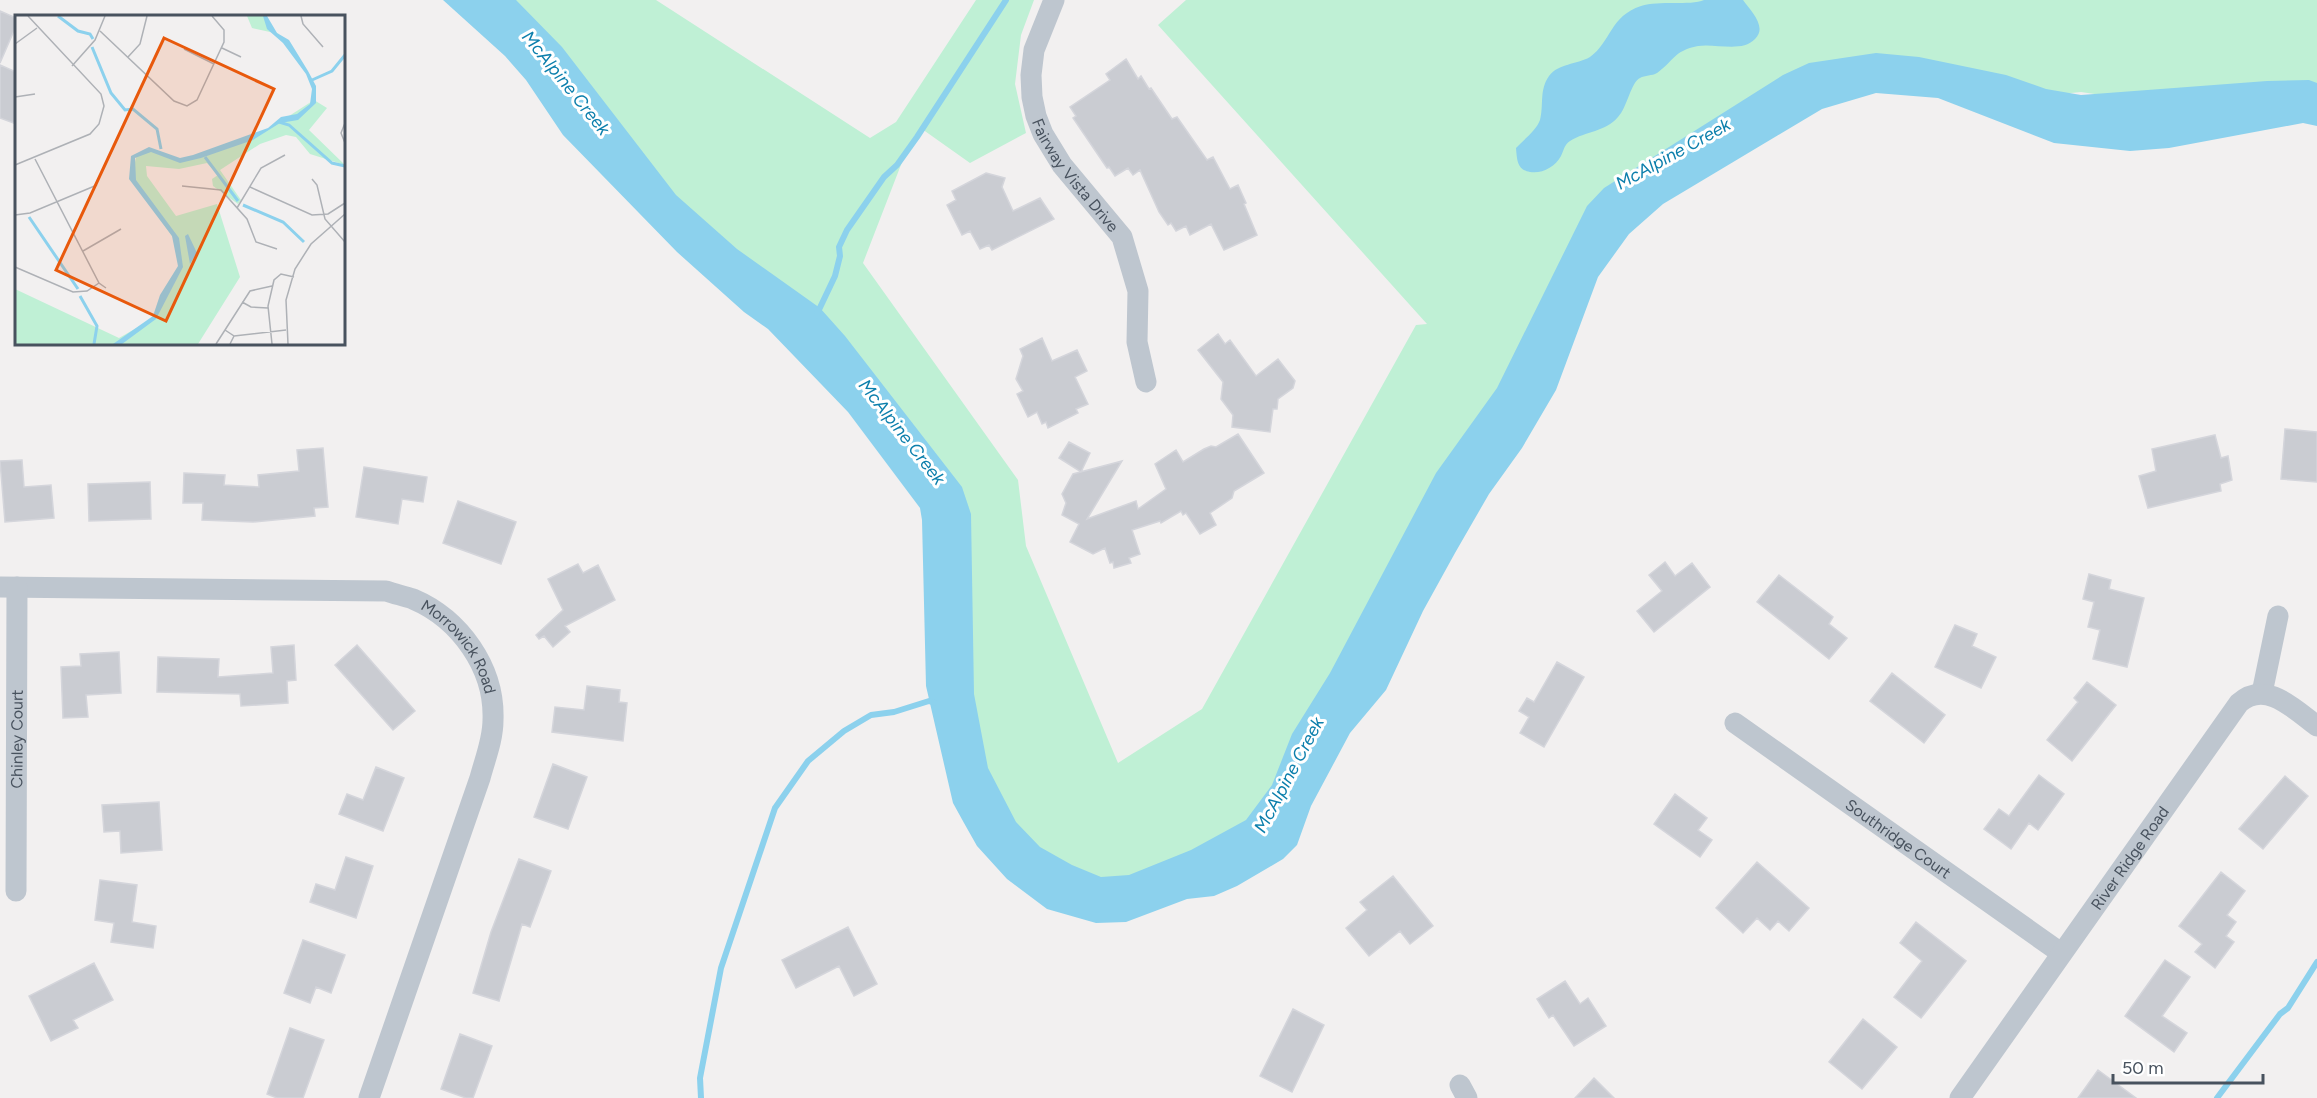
<svg xmlns="http://www.w3.org/2000/svg" width="2317" height="1098" viewBox="0 0 2317 1098" font-family="Figtree,sans-serif">
<style>
.green{fill:#bff0d5}
.water{fill:#8cd1ed}
.lines{fill:none;stroke-linecap:round;stroke-linejoin:round}
.stream{stroke:#8cd1ed;stroke-width:6}
.building{fill:#caccd2;stroke:#d4d5db;stroke-width:1.5}
.minor{stroke:#bec6cf;stroke-width:21}
.labels{text-anchor:middle;stroke-width:6;stroke-linejoin:round;paint-order:stroke}
.street-label{font-size:16px;fill:#48525e;stroke:#fff}
.water-label{font-size:18px;font-style:italic;fill:#0c7fac;stroke:#fff}
.inset-river{fill:none;stroke:#8cd1ed;stroke-width:3}
.inset-road{fill:none;stroke:#aeb1b6;stroke-width:1.5}
.view{fill:#e8590c;fill-opacity:0.15;stroke:#e8590c;stroke-width:3}
.inset-edge{fill:none;stroke:#48525e;stroke-width:3}
</style>
<rect width="100%" height="100%" fill="#f2f0f0"/>
<path class="green" d="M477,0h179l214,138 26,-16 80,-122h58l-13,35 -6,49 11,49 -56,30 -48,-34 -18,28 -41,106 155,217 8,66 92,217 84,-54 214,-384 11,-1 -269,-299 28,-25h1131v104l-196,-6 -40,-6 -77,8 -122,-27 -229,107 -377,655 -113,47 -102,-5 -102,-103 -20,-305z"/>
<path class="water" d="M443,0h73l46,47 114,148 61,54 83,59 25,28 117,151 9,27 3,180 14,74 28,54 24,25 32,18 29,12 28,-2 62,-25 55,-30 26,-35 20,-51 38,-61 106,-200 61,-85 90,-182 17,-18 179,-113 26,-12 67,-10 43,4 87,18 40,14 35,6 186,-14 42,-1 8,3v43l-14,-3 -134,25 -39,3 -76,-8 -116,-45 -62,-5 -54,16 -159,95 -34,30 -31,43 -42,113 -34,58 -33,46 -34,59 -32,58 -37,79 -36,43 -39,73 -14,39 -14,14 -46,27 -23,10 -27,3 -61,23 -30,1 -49,-14 -40,-30 -30,-33 -13,-23 -11,-20 -27,-117 -4,-166 -2,-12 -72,-96 -80,-83 -24,-17 -67,-60 -114,-117 -37,-55 -21,-24z
M1704,0h39c7,10 25,27 12,39 -13,14 -40,4 -57,7 -25,5 -24,15 -41,27 -5,3 -12,2 -17,5 -9,4 -13,30 -22,39 -13,15 -32,14 -48,24 -6,4 -6,9 -9,15 -6,11 -19,18 -31,16 -13,-2 -13,-12 -14,-24 8,-9 20,-17 24,-28 4,-15 -1,-30 9,-44 10,-13 27,-11 41,-19 21,-15 20,-41 51,-51 18,-6 49,0 63,-6z"/>
<g class="lines">
<path class="stream" d="M816,316l19,-40 5,-20 -1,-9 8,-17 37,-53 13,-12 20,-28 89,-137
M701,1098l-1,-20 21,-110 54,-160 33,-47 36,-30 27,-16 23,-3 35,-11 6,2
M2217,1098l63,-84 8,-6 29,-46"/>
</g>
<path class="building" d="M0,11l16,7v8l-16,37z
M1126,59l12,20 3,-3 8,13 2,-1 21,31 5,-2 30,43 6,-3 17,32 8,-4 8,18 -2,1 13,31 -33,15 -13,-26 -21,11 -4,-9 -10,5 -5,-8 -3,2 -9,-13 -19,-42 -7,5 -5,-7 -13,8 -6,-9 -2,1 -34,-50 3,-2 -6,-9 40,-27 -4,-6z
M0,65l16,7v52l-16,-6z
M986,173l19,5 -3,9 11,24 27,-13 14,21 -62,31 -3,-5 -9,4 -10,-18 -8,4 -15,-30 9,-5 -4,-9z
M1218,334l7,10 5,-4 26,36 22,-17 17,22 -2,7 -15,11 -1,10h-4l-3,23 -38,-5 1,-12 -12,-16 2,-17 -25,-32z
M1042,338l10,23 25,-11 10,21 -12,6 13,27 -12,5 2,4 -30,15 -2,-6 -4,2 -5,-12 -9,5 -11,-23 6,-3 -7,-12 7,-23 -3,-7z
M2285,429l32,3v50l-36,-3z
M1238,434l26,39 -30,18 -2,7 -22,15 6,12 -16,9 -14,-21 -3,2 -2,-4 -20,12 -1,-2 -28,9 8,24 -11,4 2,5 -17,5 -1,-6 -3,1 -5,-15 -12,6 -23,-12 9,-18 -17,-9 4,-12 -4,-9 11,-20 49,-13 -35,58 49,-18 2,8 28,-20 -11,-25 21,-14 7,12 21,-13 7,-3 5,1z
M2215,435l6,23 7,-2 4,24 -12,4 1,7 -73,17 -9,-32 17,-5 -4,-22z
M1069,442l21,11 -9,19 -22,-14z
M323,448l5,59 -14,1 1,8 -62,6 -51,-2 1,-17h-20l1,-30 41,2 -1,10 35,2 -1,-12 41,-4 -2,-21z
M22,460l2,27 27,-2 3,33 -49,4 -5,-61z
M364,467l63,10 -4,25 -21,-3 -4,25 -42,-7z
M150,482l1,37 -62,2 -1,-37z
M458,501l58,21 -15,42 -58,-21z
M1665,562l10,14 17,-13 18,24 -56,45 -17,-21 25,-20 -13,-16z
M578,564l5,9 15,-8 17,35 -50,26 5,6 -17,15 -9,-11 -5,3 -3,-4 27,-25 -15,-31z
M2089,574l22,6 -2,9 35,9 -17,69 -34,-8 7,-29 -12,-3 6,-25 -11,-3z
M1779,575l54,42 -4,7 18,14 -18,21 -72,-57z
M1955,625l22,9 -5,12 24,11 -15,31 -46,-21z
M294,645l2,35 -9,1 1,22 -47,3 -1,-12 -83,-2 1,-35 61,2 -1,18 55,-4 -2,-26z
M357,645l58,66 -22,19 -58,-65z
M119,652l2,41 -35,2 2,22 -25,1 -2,-51 20,-1 -1,-12z
M1557,662l27,15 -40,70 -24,-14 9,-16 -10,-6 8,-13 7,4z
M1892,673l53,42 -21,28 -54,-42z
M2087,682l29,23 -44,56 -25,-21 31,-38 -4,-4z
M587,686l33,4 -1,12 8,1 -4,38 -71,-9 3,-25 29,3z
M553,764l34,13 -19,52 -34,-12z
M376,767l28,11 -21,53 -44,-17 8,-20 16,6z
M2039,775l25,19 -26,36 -9,-7 -18,26 -27,-20 15,-20 10,7z
M2285,776l23,20 -45,53 -24,-20z
M1675,794l32,24 -9,12 14,10 -12,17 -46,-33z
M159,802l3,48 -41,3 -1,-22 -16,1 -2,-27z
M346,857l27,9 -17,52 -46,-16 6,-18 19,6z
M519,859l32,12 -21,56 -8,-3 -23,77 -26,-8 18,-61z
M1757,862l52,46 -20,23 -11,-10 -8,9 -13,-12 -14,15 -27,-25z
M2221,872l24,19 -18,24 9,7 -10,14 8,6 -19,26 -20,-16 7,-8 -23,-18z
M1393,876l40,50 -23,18 -10,-13 -31,25 -23,-28 21,-18 -7,-8z
M100,880l37,5 -5,37 24,4 -3,22 -42,-6 3,-19 -19,-3z
M1916,922l50,39 -45,57 -27,-21 28,-36 -22,-18z
M848,927l29,57 -23,12 -15,-30 -43,22 -14,-28z
M303,940l42,15 -14,38 -15,-6 -6,16 -26,-10z
M2165,960l25,17 -28,39 25,17 -13,19 -49,-36z
M94,963l19,37 -40,20 5,8 -27,13 -22,-45z
M1565,981l15,23 8,-6 18,28 -32,20 -21,-31 -4,3 -12,-19z
M1293,1009l31,16 -32,67 -32,-16z
M1863,1019l34,28 -35,42 -33,-27z
M290,1028l34,12 -21,58h-26l-10,-4z
M460,1034l32,12 -19,52h-7l-25,-9z
M2098,1070l38,28h-58z
M1594,1078l20,20h-39z"/>
<g class="lines">
<g class="minor">
<path id="s1" d="M1054,0l-20,50 -3,25 1,22 4,19 7,18 19,31 60,72 16,54 -1,51 9,40"/>
<path id="s2" d="M0,587l386,4c9,3 18,5 27,8 47,20 82,69 80,121 0,20 -8,39 -13,58l-111,320"/>
<path d="M2262,693l16,-77"/>
<path id="s3" d="M1735,723l326,230"/>
<path id="s4" d="M16,891l1,-304"/>
<path d="M1460,1085l7,13"/>
<path id="s5" d="M1960,1098l279,-395c27,-24 56,7 78,23"/>
</g>
</g>
<g class="labels">
<g class="street-label">
<text dy="6" stroke="none"><textPath href="#s1" startOffset="192">Fairway Vista Drive</textPath></text>
<text dy="6" stroke="none"><textPath href="#s2" startOffset="483">Morrowick Road</textPath></text>
<text dy="6" stroke="none"><textPath href="#s4" startOffset="152">Chinley Court</textPath></text>
<text dy="6" stroke="none"><textPath href="#s3" startOffset="200">Southridge Court</textPath></text>
<text dy="6" stroke="none"><textPath href="#s5" startOffset="294">River Ridge Road</textPath></text>
</g>
<g class="water-label">
<text transform="translate(566 83) rotate(51)" y="6">McAlpine Creek</text>
<text transform="translate(1673 154) rotate(-29)" y="6">McAlpine Creek</text>
<text transform="translate(902 432) rotate(52)" y="6">McAlpine Creek</text>
<text transform="translate(1289 775) rotate(-62)" y="6">McAlpine Creek</text>
</g>
</g>
<g transform="translate(15 15)">
<rect width="330" height="330" fill="#f2f0f0"/>
<path d="M232,1h18l5,13 9,5 -27,-6zM299,85l13,8 -18,22 36,35 -35,-11 -14,-17 -10,-2 -26,9 -40,26 21,30 -3,4 -25,-18 -1,-7 6,-4 -11,-12 -28,6 -33,-3 1,10 29,40 41,-12 23,73 -42,67h-183v-55l104,49 35,-20 25,-44v-28l-48,-68 6,-24 15,-5 31,12 81,-29z" fill="#bff0d5"/>
<path d="M248,1h4l10,17 12,7 19,31 8,15v17l-18,17 -18,3 -27,17 -52,18 -21,5 -29,-11 -16,6 1,22 43,58 4,29 -27,52 -34,25h-9l40,-28 7,-21 18,-29 -6,-30 -43,-57 2,-23 18,-9 31,11 13,-3 75,-27 13,-11 16,-3 13,-10 2,-15 -6,-15 -23,-31 -16,-14zM173,219l9,19 -7,11 -5,-28z" fill="#8cd1ed"/>
<path class="inset-river" d="M43,1l20,15 12,3 3,5M77,32l19,46 14,17 8,-1 24,20 4,20M297,65l20,-9 13,-16M264,107l10,3 43,38 13,3M190,142l33,44M228,190l40,17 21,20M14,202l49,72M65,281l17,30 -3,18"/>
<path class="inset-road" d="M286,1l2,8 20,23M85,16l74,70 13,5 10,-6 27,-58v-12l-12,-14M0,29l22,-16M207,33l19,9M169,34l30,15M113,42l12,-13 7,-28M57,51l23,-26 10,-24M0,82l20,-3M330,108l-4,10 4,10M20,144l64,124 7,5M0,150l75,-31 9,-10 5,-18 -3,-12 -73,-78M297,164l5,6 8,34 20,23M167,171l39,4 26,29 9,23 21,7M235,172l62,28 16,-1 17,-11M222,193l24,-40 24,-13M0,200l15,-2 67,-28M68,236l38,-22M0,252l58,25 14,-1 12,-8M227,287l9,5 17,1M210,315l9,6 -4,8M219,321l52,-6M201,329l34,-53 22,-5M257,329l-4,-38 6,-26 7,-6 13,3M273,329l-2,-44 9,-31 16,-25 34,-30"/>
<path class="view" d="M149,23l110,51 -108,232 -110,-51z"/>
<rect width="330" height="330" class="inset-edge"/>
</g>
<path d="M2113 1074v9h150v-9" fill="none" stroke="#48525e" stroke-width="3"/>
<text x="2122" y="1074" font-size="18" fill="#48525e" stroke="#ffffff" stroke-width="4.5" paint-order="stroke">50 m</text>
</svg>
